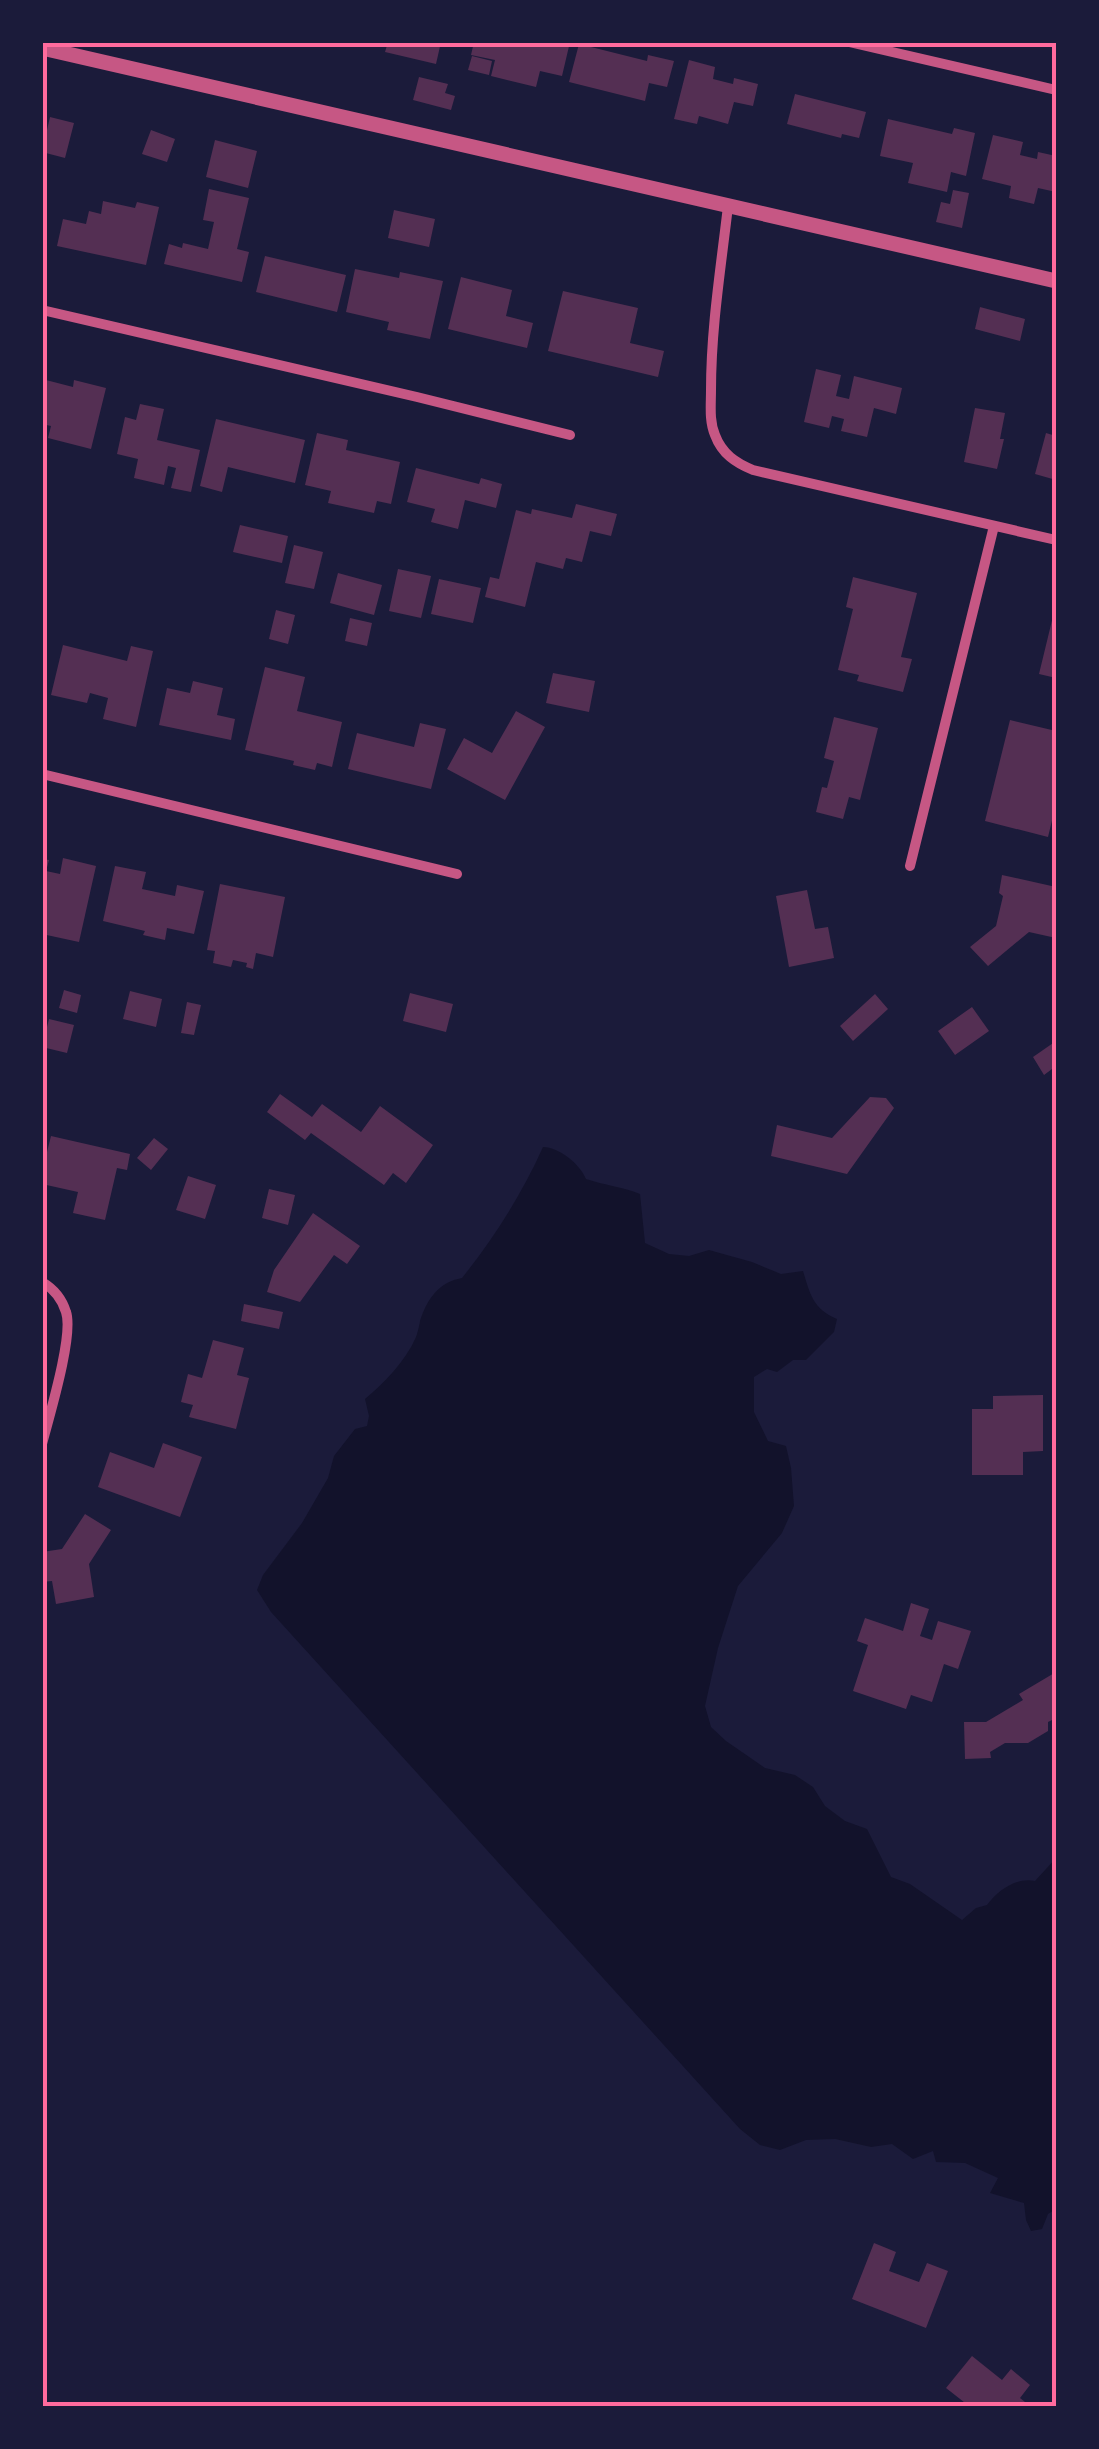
<svg xmlns="http://www.w3.org/2000/svg" width="1099" height="2449" viewBox="0 0 1099 2449" font-family="Roboto,sans-serif">
<style>
.water{fill:#12122b}
.building{fill:#542f53}
.lines{fill:none;stroke-linecap:round;stroke-linejoin:round}
.minor{stroke:#c65784;stroke-width:10}
.tertiary{stroke:#c65784;stroke-width:15}
.neatline{fill:none;stroke:#ff6b9d;stroke-width:4}
</style>
<rect width="100%" height="100%" fill="#1b1b3a"/>
<path class="water" d="M543,1147c16,0 37,17 43,32 18,6 37,8 54,15l5,49 24,11 20,2 20,-6 43,12 29,12 22,-3c7,23 10,38 34,48l-3,13 -28,28h-13l-16,12 -10,-3 -13,8v35l14,29 18,5 5,22 3,38 -12,27 -44,53 -20,62 -13,58 6,21 15,14 39,27 30,7 18,12 12,19 20,15 22,8 24,48 19,7 52,36 14,-12 11,-3c11,-15 30,-28 48,-24l21,-23v351l-8,5 -6,15 -11,2 -5,-11 -2,-17 -34,-10 8,-15 -33,-15 -29,-1 -3,-11 -20,8 -21,-15 -21,3 -36,-8 -29,1 -26,10 -20,-5 -20,-16 -469,-517 -14,-22 6,-15 39,-52 26,-45 6,-22 21,-27 12,-3 2,-10 -4,-17c20,-17 40,-37 51,-62 1,-2 4,-14 4,-16 7,-22 19,-39 42,-43 32,-40 60,-84 81,-131z"/>
<path class="building" d="M388,42h53l-5,22 -51,-12z
M474,42h96l-8,34 -22,-5 -4,16 -45,-11 4,-16 -24,-5z
M579,44l68,17 1,-6 26,6 -7,26 -18,-4 -4,18 -76,-19z
M472,56l20,5 -3,14 -21,-5z
M689,60l26,7 -2,12 20,5 1,-6 24,6 -5,22 -19,-4 -6,22 -29,-8 -2,8 -23,-5z
M419,77l29,7 -3,9 10,3 -4,14 -38,-10z
M795,94l71,18 -7,26 -17,-4 -1,4 -54,-14z
M50,117l24,6 -9,35 -23,-6z
M888,119l64,15 2,-6 21,5 -9,43 -15,-4 -4,20 -39,-9 5,-20 -33,-7z
M151,130l24,9 -8,23 -25,-8z
M993,135l30,7 -3,13 17,4 1,-7 18,4v36l-18,-4 -4,16 -25,-6 2,-12 -29,-7z
M215,140l42,11 -9,37 -42,-11z
M209,189l40,9 -12,51 12,3 -7,30 -78,-18 5,-20 13,4 1,-5 25,6 6,-27 -11,-2z
M953,190l16,3 -7,35 -26,-6 5,-20 9,2z
M103,201l32,7 2,-6 22,5 -13,58 -89,-19 6,-27 23,5 3,-13 12,3z
M394,210l41,9 -6,28 -41,-9z
M265,256l81,19 -9,37 -81,-20z
M355,269l44,9 1,-6 43,9 -13,58 -43,-9 2,-8 -43,-10z
M461,277l51,13 -6,26 27,7 -6,25 -79,-19z
M563,291l75,17 -8,35 34,8 -6,26 -110,-26z
M980,307l45,12 -5,22 -45,-12z
M816,369l25,6 -5,21 13,3 5,-23 48,12 -6,26 -22,-6 -7,29 -26,-6 3,-12 -12,-3 -3,12 -25,-6z
M42,379l31,8 1,-7 32,8 -15,61 -43,-11 3,-12 -9,-2z
M140,404l24,5 -7,31 43,10 -9,42 -20,-4 5,-20 -8,-2 -4,19 -30,-7 4,-19 -21,-5 8,-37 11,3z
M975,408l30,5 -5,26h4l-7,30 -33,-7z
M216,419l89,21 -10,43 -67,-16 -6,25 -22,-6z
M317,433l31,7 -2,10 54,12 -9,42 -14,-3 -3,12 -46,-10 3,-12 -26,-6z
M1046,433l10,3v44l-21,-6z
M416,468l63,16 2,-6 21,6 -6,24 -31,-8 -7,29 -27,-7 4,-13 -28,-7z
M576,504l41,10 -6,22 -21,-5 -8,31 -16,-4 -3,11 -27,-7 -11,45 -40,-10 5,-20 9,2 17,-69 15,4 1,-5 40,9z
M240,525l48,11 -6,27 -49,-11z
M294,545l29,7 -9,37 -29,-6z
M398,569l33,7 -10,42 -32,-7z
M338,573l44,12 -8,30 -44,-12z
M853,577l64,16 -16,64 11,2 -9,33 -46,-11 2,-6 -21,-5 15,-61 -7,-2z
M439,579l42,9 -8,35 -42,-9z
M1055,608h1v70l-17,-4z
M276,610l19,5 -7,29 -19,-5z
M350,618l22,5 -5,23 -22,-5z
M63,645l64,16 4,-15 22,5 -17,76 -33,-8 5,-21 -18,-5 -3,10 -36,-8z
M265,667l40,10 -8,34 45,11 -10,45 -15,-4 -2,7 -22,-5 1,-4 -49,-11z
M553,673l42,8 -6,31 -43,-9z
M193,681l30,7 -6,27 18,4 -4,21 -72,-15 8,-37 23,5z
M516,711l29,16 -40,73 -58,-31 17,-31 28,15z
M834,717l44,11 -18,72 -11,-3 -6,22 -27,-7 6,-25 5,1 7,-27 -10,-3z
M1010,720l46,11v73l-8,33 -63,-16z
M420,723l26,6 -15,60 -83,-20 9,-36 57,14z
M63,858l33,8 -17,76 -37,-8v-75l7,1 -3,11 14,3z
M115,866l31,6 -4,17 33,7 2,-11 27,6 -10,43 -27,-6 -2,12 -22,-5 2,-4 -42,-10z
M1002,875l54,12v51l-27,-6 -41,34 -18,-19 26,-21 7,-30 -4,-3z
M220,884l65,13 -12,60 -17,-4 -3,16 -7,-2 1,-4 -14,-3 -2,7 -18,-4 2,-12 -8,-1z
M807,890l8,39 13,-2 6,31 -45,9 -13,-71z
M64,990l17,5 -4,18 -18,-5z
M130,991l32,8 -6,28 -33,-8z
M410,993l43,11 -7,28 -43,-11z
M875,994l13,15 -35,32 -13,-15z
M187,1002l14,3 -7,30 -13,-2z
M972,1007l17,24 -34,24 -17,-24z
M49,1019l25,6 -7,28 -25,-6z
M1056,1041v25l-12,9 -11,-18z
M280,1094l32,23 10,-13 39,28 19,-26 53,39 -27,38 -13,-10 -9,12 -73,-52 -6,7 -38,-28z
M870,1097l16,1 8,10 -47,66 -76,-18 6,-31 55,13z
M51,1136l79,18 -3,16 -10,-2 -12,52 -32,-7 5,-21 -36,-8v-12z
M154,1138l14,11 -17,21 -14,-12z
M188,1176l28,9 -11,34 -29,-9z
M269,1189l26,6 -7,30 -26,-7z
M313,1213l47,33 -13,18 -13,-9 -34,47 -33,-10 7,-22z
M244,1304l39,8 -4,17 -38,-8z
M213,1340l31,8 -7,27 12,3 -13,51 -47,-12 4,-12 -12,-3 7,-28 14,4z
M1043,1395v56l-20,1v23h-51v-66h21v-13z
M163,1443l39,14 -22,60 -82,-30 12,-35 44,16z
M85,1514l26,16 -22,34 5,33 -38,7 -4,-23 -10,1v-30l20,-3z
M911,1603l18,6 -9,27 12,4 6,-19 33,10 -13,38 -14,-5 -12,38 -21,-7 -5,14 -53,-18 15,-46 -11,-4 8,-23 38,13z
M1056,1672v46l-8,4v9l-20,12h-23l-15,9 1,6 -26,1 -1,-37h22l37,-22 -4,-6z
M874,2243l22,9 -7,19 30,11 8,-19 21,8 -22,57 -74,-29z
M972,2356l30,24 9,-11 19,16 -10,13 10,8h-61l-23,-18z"/>
<g class="lines">
<path class="minor" d="M849,42l207,48
M728,206c-7,61 -17,122 -17,184 0,15 -2,31 4,45 7,19 21,28 38,35l303,70
M42,310l375,87 153,38
M42,774l415,100
M910,866l84,-340
M42,1282c12,7 20,17 24,30 8,23 -17,105 -24,132"/>
<path class="tertiary" d="M42,48l1014,233"/>
</g>
<rect width="1099" height="2449" fill="none" stroke="#1b1b3a" stroke-width="90"/>
<rect x="45" y="45" width="1009" height="2359" class="neatline"/>
</svg>
